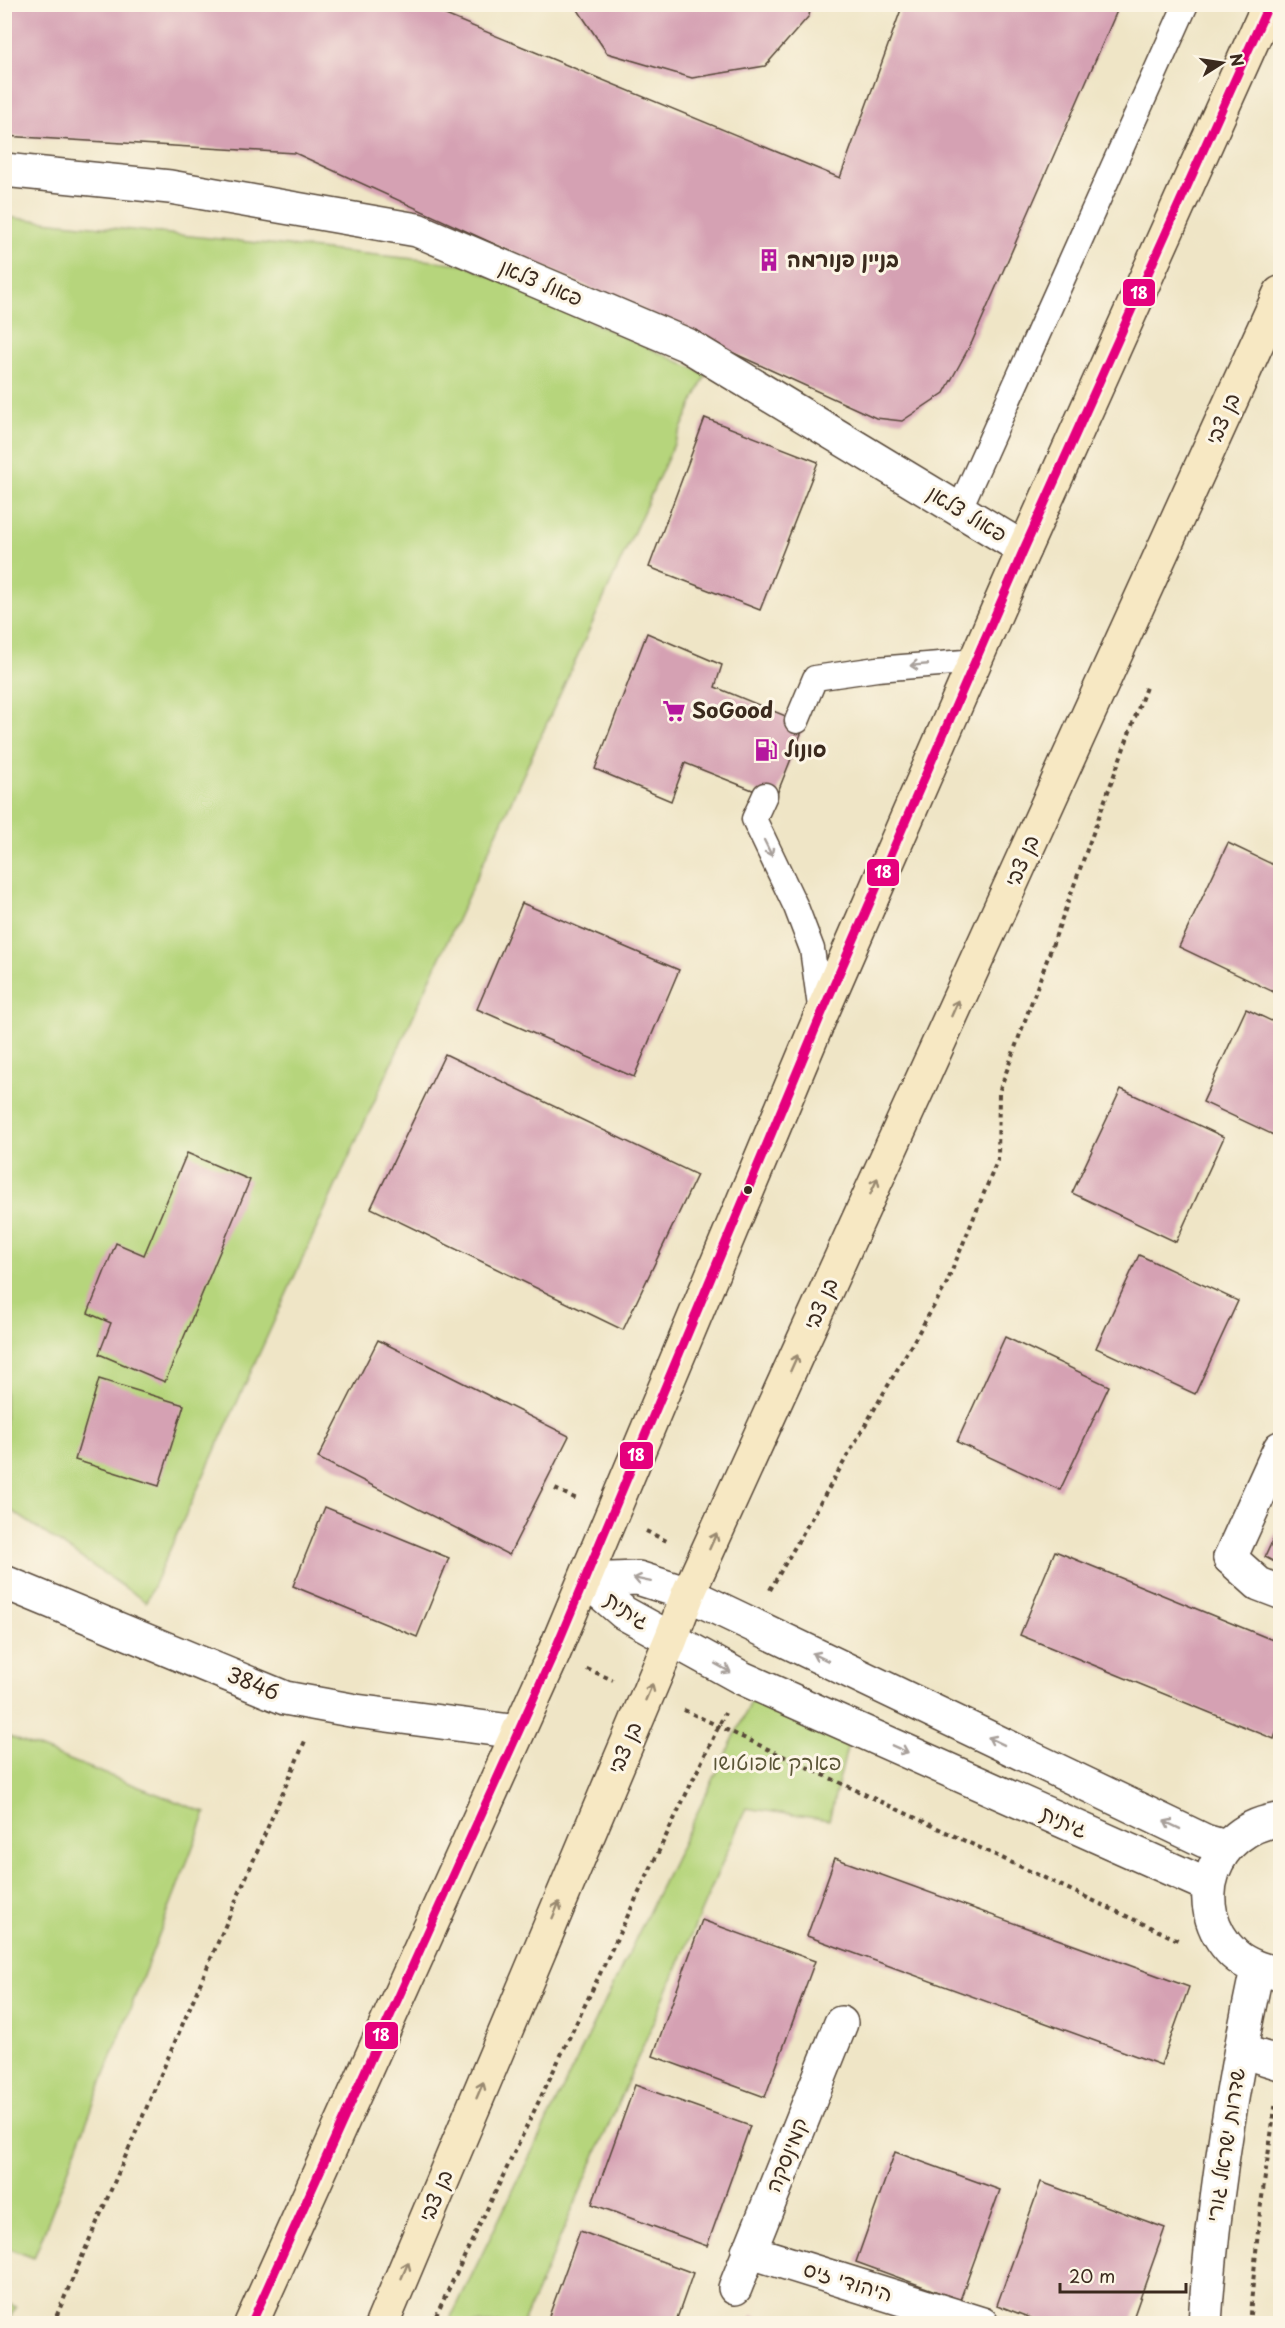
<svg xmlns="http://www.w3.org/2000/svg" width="1285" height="2328" viewBox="0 0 1285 2328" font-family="'Playpen Sans','Playpen Sans Hebrew',sans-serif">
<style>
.green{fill:#b6d57c;stroke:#78804d;stroke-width:1.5}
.building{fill:#d5a1b3}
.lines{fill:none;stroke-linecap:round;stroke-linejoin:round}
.service-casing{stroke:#564637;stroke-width:27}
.pedestrian-casing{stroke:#564637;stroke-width:36}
.minor-casing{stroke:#564637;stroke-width:36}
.tertiary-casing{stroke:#564637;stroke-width:36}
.secondary-casing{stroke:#564637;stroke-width:36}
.path{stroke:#564637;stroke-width:4;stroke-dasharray:4.5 4.5;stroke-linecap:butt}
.service{stroke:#fff;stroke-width:24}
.pedestrian{stroke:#fff;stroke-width:33}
.minor{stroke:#fff;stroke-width:33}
.tertiary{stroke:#fff;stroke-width:33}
.secondary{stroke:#f7e8c3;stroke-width:33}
.bus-1-casing{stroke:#fcf5e5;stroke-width:14}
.bus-1{stroke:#e5007d;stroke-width:9}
.oneway{stroke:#a79f9a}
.oneway2{stroke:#998970}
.bus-dot{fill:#3b2a1e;stroke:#fcf5e5;stroke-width:2}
.labels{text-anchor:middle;stroke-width:6;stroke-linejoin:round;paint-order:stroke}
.poi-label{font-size:21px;font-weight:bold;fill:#3b2a1e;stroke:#fcf5e5;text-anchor:start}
.street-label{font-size:21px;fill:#3b2a1e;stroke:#fcf5e5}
.park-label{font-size:21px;fill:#5a5536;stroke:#fcf5e5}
.line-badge{stroke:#fcf5e5;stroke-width:2}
.badge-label{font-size:16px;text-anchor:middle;font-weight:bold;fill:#fff}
</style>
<rect width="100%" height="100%" fill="#fcf5e5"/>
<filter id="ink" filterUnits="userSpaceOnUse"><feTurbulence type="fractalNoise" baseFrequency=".0167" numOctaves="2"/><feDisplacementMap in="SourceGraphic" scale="12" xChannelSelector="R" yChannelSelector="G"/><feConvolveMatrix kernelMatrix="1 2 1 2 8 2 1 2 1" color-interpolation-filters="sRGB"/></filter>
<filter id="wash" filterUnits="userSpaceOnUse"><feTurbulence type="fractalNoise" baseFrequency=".008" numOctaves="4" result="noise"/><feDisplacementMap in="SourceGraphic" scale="24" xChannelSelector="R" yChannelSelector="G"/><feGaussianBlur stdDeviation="1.35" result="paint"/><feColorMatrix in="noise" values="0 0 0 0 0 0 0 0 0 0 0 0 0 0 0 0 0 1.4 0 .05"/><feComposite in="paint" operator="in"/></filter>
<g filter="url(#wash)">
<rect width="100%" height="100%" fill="#efe5c6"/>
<path class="green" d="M4,217l459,47 243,110 -560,1228 -141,-96z
M753,1698l96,42 -20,80 -83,-12 -223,515 -75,1z
M5,1735l201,78 -172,445 -29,-11z
M4,2302l12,5 -7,16h-4z"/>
<g id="blocks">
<path class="building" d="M4,4h415l421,174 63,-174h217l-148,338 -28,51 -42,28 -26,-3 -581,-265 -291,-17z
M574,4h237l-2,12 -44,50 -73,12 -85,-25z
M705,418l113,44 -58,148 -111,-43z
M647,633l75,32 -7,22 90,37 -30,75 -90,-36 -14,38 -76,-32z
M1228,843l52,25v127l-101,-48z
M522,903l157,67 -45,107 -157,-68z
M1246,1009l34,16v113l-77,-36z
M445,1054l252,121 -74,155 -252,-122z
M1121,1089l103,48 -48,105 -104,-49z
M187,1153l63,27 -85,202 -66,-28 12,-31 -23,-10 28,-70 28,12z
M1139,1255l99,46 -43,93 -99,-46z
M1005,1337l104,49 -49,104 -103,-48z
M378,1340l191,96 -60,119 -191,-97z
M99,1379l85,26 -25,81 -84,-26z
M325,1507l124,51 -32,79 -124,-51z
M1280,1524v41l-15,-8z
M1055,1551l225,92v79l-6,17 -254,-104z
M835,1858l354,129 -28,78 -354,-129z
M702,1920l113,41 -50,136 -112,-41z
M635,2085l115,41 -43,120 -115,-42z
M895,2152l105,38 -40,110 -104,-38z
M1041,2182l124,46 -34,96h-85l-49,-19z
M580,2231l113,42 -18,51h-129z
M752,2315l22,8v1h-25z"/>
</g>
</g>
<g filter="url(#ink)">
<use href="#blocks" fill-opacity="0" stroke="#564637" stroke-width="1.5"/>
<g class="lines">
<g class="service-casing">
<path id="service" d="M959,510l227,-506
M797,721l18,-43 62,-9 100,-8
M765,795l-11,24 42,88 16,42 9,65"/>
</g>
<g class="pedestrian-casing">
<path id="pedestrian" d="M1230,1558l29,26 21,8"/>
</g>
<g class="minor-casing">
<path id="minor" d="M4,170l166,17 247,43 270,115 337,204
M1230,1558l50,-110
M4,1582l281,116 71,13 161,21
M1241,2051l39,12
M748,2251l234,73
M735,2288l106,-265"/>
</g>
<g class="tertiary-casing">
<path id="tertiary" d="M586,1580l52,-2 50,16 517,247 21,6
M586,1580l38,33 118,65 467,208
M1280,1820c-67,7 -96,86 -46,134 13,12 30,16 46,20
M1205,2324c7,-120 27,-238 52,-355"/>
</g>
<g class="secondary-casing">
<path id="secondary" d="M251,2324l302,-669 268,-640 203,-466 245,-545
M382,2324l289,-685 17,-45 592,-1301"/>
</g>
<path class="path" d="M555,1489l22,10
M646,1531l23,11
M770,1590l176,-305 52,-126 1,-67 147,-405
M587,1669l26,11
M684,1710l496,231
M53,2324l252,-583
M432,2324l293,-611
M1249,2324l11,-113 16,-110"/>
<use href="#service" class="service"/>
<use href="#pedestrian" class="pedestrian"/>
<use href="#minor" class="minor"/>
<use href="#tertiary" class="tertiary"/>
<use href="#secondary" class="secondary"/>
<g class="bus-1-casing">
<path id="bus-1" d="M251,2324l302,-669 268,-640 203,-466 245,-545"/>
</g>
<use href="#bus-1" class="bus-1"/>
</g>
<defs><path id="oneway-shaft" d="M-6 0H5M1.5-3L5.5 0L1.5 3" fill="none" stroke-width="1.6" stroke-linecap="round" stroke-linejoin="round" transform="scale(1.5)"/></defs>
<g class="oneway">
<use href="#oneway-shaft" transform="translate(919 665) rotate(175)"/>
<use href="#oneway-shaft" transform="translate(768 848) rotate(64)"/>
<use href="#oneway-shaft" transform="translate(642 1580) rotate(-168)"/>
<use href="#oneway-shaft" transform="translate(820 1657) rotate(-154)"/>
<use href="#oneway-shaft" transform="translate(723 1668) rotate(29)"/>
<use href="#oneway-shaft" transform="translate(996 1741) rotate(-154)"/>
<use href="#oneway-shaft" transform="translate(900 1749) rotate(24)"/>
<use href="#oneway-shaft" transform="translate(1172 1825) rotate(-154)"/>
</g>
<g class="oneway2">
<use href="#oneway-shaft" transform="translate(955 1008) rotate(-66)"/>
<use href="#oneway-shaft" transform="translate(874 1186) rotate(-66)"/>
<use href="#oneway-shaft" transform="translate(794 1363) rotate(-66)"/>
<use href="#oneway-shaft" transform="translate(713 1541) rotate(-66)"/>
<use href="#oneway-shaft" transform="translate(649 1692) rotate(-67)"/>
<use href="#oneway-shaft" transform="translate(556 1910) rotate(-67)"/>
<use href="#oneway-shaft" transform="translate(480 2090) rotate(-67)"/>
<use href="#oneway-shaft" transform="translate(405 2270) rotate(-67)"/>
</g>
</g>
<defs>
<g id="building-bare" transform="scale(1.8)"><path d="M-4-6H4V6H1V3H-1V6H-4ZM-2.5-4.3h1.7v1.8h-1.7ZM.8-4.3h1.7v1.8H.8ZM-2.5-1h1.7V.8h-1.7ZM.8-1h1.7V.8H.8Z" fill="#b5179e" stroke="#fcf5e5" stroke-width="2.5" paint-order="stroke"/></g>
<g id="supermarket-bare" transform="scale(1.8)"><path d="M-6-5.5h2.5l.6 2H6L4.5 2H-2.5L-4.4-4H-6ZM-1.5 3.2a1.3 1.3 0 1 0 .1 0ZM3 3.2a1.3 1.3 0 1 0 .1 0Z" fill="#b5179e" stroke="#fcf5e5" stroke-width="2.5" paint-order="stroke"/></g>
<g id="fuel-bare" transform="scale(1.8)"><path d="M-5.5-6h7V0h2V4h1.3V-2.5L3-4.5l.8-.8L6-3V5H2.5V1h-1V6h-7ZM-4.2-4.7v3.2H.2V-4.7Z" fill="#b5179e" stroke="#fcf5e5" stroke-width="2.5" paint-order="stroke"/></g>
</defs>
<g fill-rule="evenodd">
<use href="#building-bare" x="769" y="260"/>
<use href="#supermarket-bare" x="674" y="711"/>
<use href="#fuel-bare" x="766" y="750"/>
</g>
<circle class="bus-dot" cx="748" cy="1190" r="5"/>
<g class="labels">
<g class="poi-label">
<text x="787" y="267">בניין פנורמה</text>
<text x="692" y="718">SoGood</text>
<text x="784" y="757">סונול</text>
</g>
<g class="street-label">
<text transform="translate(541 283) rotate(23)" y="7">פאול צלאן</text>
<text transform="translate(1223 419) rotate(-66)" y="7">בן צבי</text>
<text transform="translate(967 514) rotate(31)" y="7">פאול צלאן</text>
<text transform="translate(1022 861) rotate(-66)" y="7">בן צבי</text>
<text transform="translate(821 1304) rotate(-66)" y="7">בן צבי</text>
<text transform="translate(627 1611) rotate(35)" y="7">גיתית</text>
<text transform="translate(253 1684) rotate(22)" y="7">3846</text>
<text transform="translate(625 1748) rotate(-67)" y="7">בן צבי</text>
<text transform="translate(1064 1822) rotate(24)" y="7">גיתית</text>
<text transform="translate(1226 2145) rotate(-81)" y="7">שדרות ישראל גורי</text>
<text transform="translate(787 2155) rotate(-68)" y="7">קמינסקה</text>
<text transform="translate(436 2196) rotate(-67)" y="7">בן צבי</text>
<text transform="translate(848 2282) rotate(17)" y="7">היהודי זיס</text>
</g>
<g class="park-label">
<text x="777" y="1770">פארק אפוטושו</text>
</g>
</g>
<g class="line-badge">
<rect x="1122" y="278" width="34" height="29" rx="6" fill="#e5007d"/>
<rect x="866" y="858" width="34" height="29" rx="6" fill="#e5007d"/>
<rect x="619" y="1441" width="35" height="29" rx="6" fill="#e5007d"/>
<rect x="364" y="2021" width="35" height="29" rx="6" fill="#e5007d"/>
</g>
<g class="badge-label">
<text x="1139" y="299">18</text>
<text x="883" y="878">18</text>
<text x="636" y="1461">18</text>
<text x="381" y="2041">18</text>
</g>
<rect width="1285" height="2328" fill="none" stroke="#fcf5e5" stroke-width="24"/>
<g transform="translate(1222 63) rotate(78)" stroke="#fcf5e5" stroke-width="4.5" paint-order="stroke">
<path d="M0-4.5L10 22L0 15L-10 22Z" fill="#3b2a1e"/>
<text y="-9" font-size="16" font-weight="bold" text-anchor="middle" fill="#3b2a1e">N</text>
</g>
<path d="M1060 2283v9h126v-9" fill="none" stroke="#3b2a1e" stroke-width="3"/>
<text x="1069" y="2283" font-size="18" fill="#3b2a1e" stroke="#fcf5e5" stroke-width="4.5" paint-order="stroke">20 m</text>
</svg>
